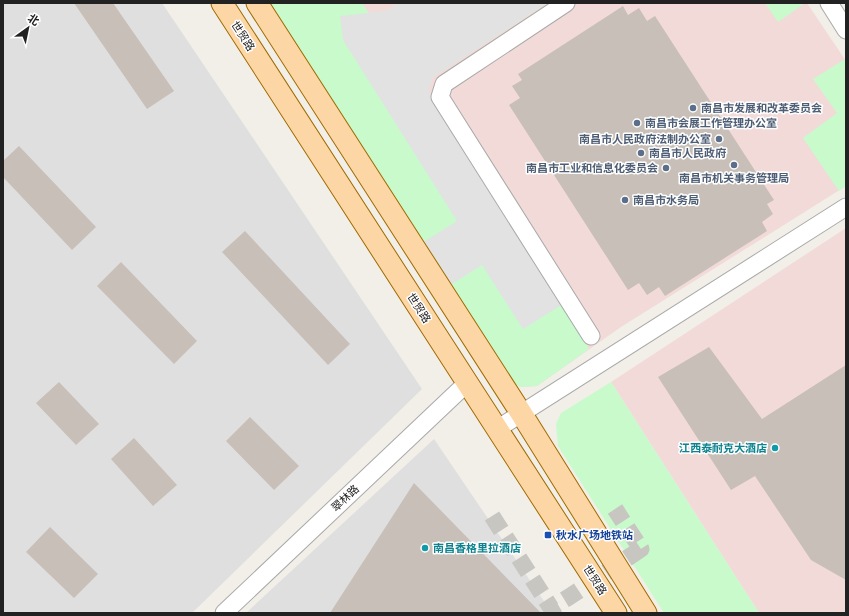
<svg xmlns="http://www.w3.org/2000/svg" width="849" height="616" viewBox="0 0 849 616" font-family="Ubuntu,'Noto Sans SC',sans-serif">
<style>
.residential{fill:#e0dfdf}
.commercial{fill:#f2dad9}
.park{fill:#c8facc}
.parking{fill:#e2e2e2}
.building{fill:#c7bfb8}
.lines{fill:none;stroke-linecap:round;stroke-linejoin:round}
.minor-tunnel{stroke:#c8c6c1;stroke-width:17;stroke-dasharray:17 8;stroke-linecap:butt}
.minor-casing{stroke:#a9a9a9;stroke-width:19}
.major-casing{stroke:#a06b00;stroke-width:23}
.minor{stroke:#fff;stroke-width:17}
.major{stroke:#fcd6a4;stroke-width:21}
.service-dot{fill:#5c6f8a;stroke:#fff;stroke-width:1.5}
.culture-dot{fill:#0f9aa8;stroke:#fff;stroke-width:1.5}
.transit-dot{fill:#1a4fb4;stroke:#fff;stroke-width:1.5}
.labels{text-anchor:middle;stroke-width:3;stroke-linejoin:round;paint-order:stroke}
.street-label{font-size:11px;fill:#222;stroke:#fff}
.service-label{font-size:11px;font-weight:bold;fill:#4e5e75;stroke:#fff;text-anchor:start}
.culture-label{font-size:11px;font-weight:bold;fill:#0d838f;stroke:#fff;text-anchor:end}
.transit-label{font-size:11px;font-weight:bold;fill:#164399;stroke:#fff;text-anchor:start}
</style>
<rect width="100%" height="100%" fill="#f2efe9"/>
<path class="residential" d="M3,3h159l260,386 -230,224h-189z
M434,439l118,174h-306z"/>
<path class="commercial" d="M262,3h545l39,58v125l-225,141 -84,59 -17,1z
M846,228v385h-87l-148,-231z"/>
<path class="park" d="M262,3h100l7,10 18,-2 12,-8h148l-114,74 -5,14 135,213 26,45 -52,37 -17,1 -11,-7z
M765,3h40l-27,19z
M845,59l1,2v125l-7,5 -36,-53 34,-25 -24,-34z
M611,382l148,231h-95l-106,-167 -2,-22 5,-11z"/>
<path class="parking" d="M399,3h148l-114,74 -5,14 135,213 -40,25 -41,-64 -41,26 -27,-43 43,-27 -114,-181 -3,-24 47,-5z"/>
<path class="building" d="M74,3h39l61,88 -27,18z
M623,6l5,9 11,-7 8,13 8,-5 119,184 -7,4 6,10 -11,8 5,9 -102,65 -6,-9 -12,8 -8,-12 -11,7 -119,-185 11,-7 -8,-12 10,-6 -4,-6z
M19,146l77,81 -24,23 -69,-73v-16z
M245,231l105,113 -22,21 -106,-113z
M121,262l76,79 -23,23 -77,-78z
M709,347l53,72 84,-54v215l-35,-20 -56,-84 -24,14 -73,-113z
M59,382l40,42 -23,21 -40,-42z
M250,417l49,49 -25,24 -48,-49z
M134,438l43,47 -24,21 -42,-47z
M414,483l127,130h-211z
M50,527l48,47 -24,24 -48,-46z"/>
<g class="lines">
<path class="minor-tunnel" d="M492,516l59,92 18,-11 72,-48 -26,-40"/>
<g class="minor-casing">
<path id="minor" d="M566,3l-122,81 -4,13 151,239
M829,3l17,27
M497,429l349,-222
M224,613l243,-230"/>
</g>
<g class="major-casing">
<path id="major" d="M222,3l394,610
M257,3l264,410 125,200"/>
</g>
<use href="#minor" class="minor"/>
<use href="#major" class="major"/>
</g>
<g class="service-dot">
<circle cx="693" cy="108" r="4"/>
<circle cx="637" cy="123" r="4"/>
<circle cx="719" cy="139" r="4"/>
<circle cx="641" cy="153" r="4"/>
<circle cx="734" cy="165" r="4"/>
<circle cx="666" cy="168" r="4"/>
<circle cx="625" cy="200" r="4"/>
</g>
<g class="culture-dot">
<circle cx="775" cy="448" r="4"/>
<circle cx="425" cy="548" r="4"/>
</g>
<rect class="transit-dot" x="544" y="531" width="8" height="8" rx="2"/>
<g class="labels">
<g class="street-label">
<text transform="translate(243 36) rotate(57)" y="4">世贸路</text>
<text transform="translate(419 308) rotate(57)" y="4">世贸路</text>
<text transform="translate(345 498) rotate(-43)" y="4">翠林路</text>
<text transform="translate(595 580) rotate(57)" y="4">世贸路</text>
</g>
<g class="service-label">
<text x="701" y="112">南昌市发展和改革委员会</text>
<text x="645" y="127">南昌市会展工作管理办公室</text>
<text x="711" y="143" text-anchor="end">南昌市人民政府法制办公室</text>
<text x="649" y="157">南昌市人民政府</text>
<text x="658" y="172" text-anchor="end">南昌市工业和信息化委员会</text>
<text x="734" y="182" text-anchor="middle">南昌市机关事务管理局</text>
<text x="633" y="204">南昌市水务局</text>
</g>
<g class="culture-label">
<text x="767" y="452">江西泰耐克大酒店</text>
<text x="433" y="552" text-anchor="start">南昌香格里拉酒店</text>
</g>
<g class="transit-label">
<text x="556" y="539">秋水广场地铁站</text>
</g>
</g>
<rect width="849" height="616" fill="none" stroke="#222222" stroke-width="8"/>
<g transform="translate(28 28) rotate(33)" stroke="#ffffff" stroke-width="3" paint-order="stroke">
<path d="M0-3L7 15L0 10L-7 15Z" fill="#222222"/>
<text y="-6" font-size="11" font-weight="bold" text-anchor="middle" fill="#222222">北</text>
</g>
</svg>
